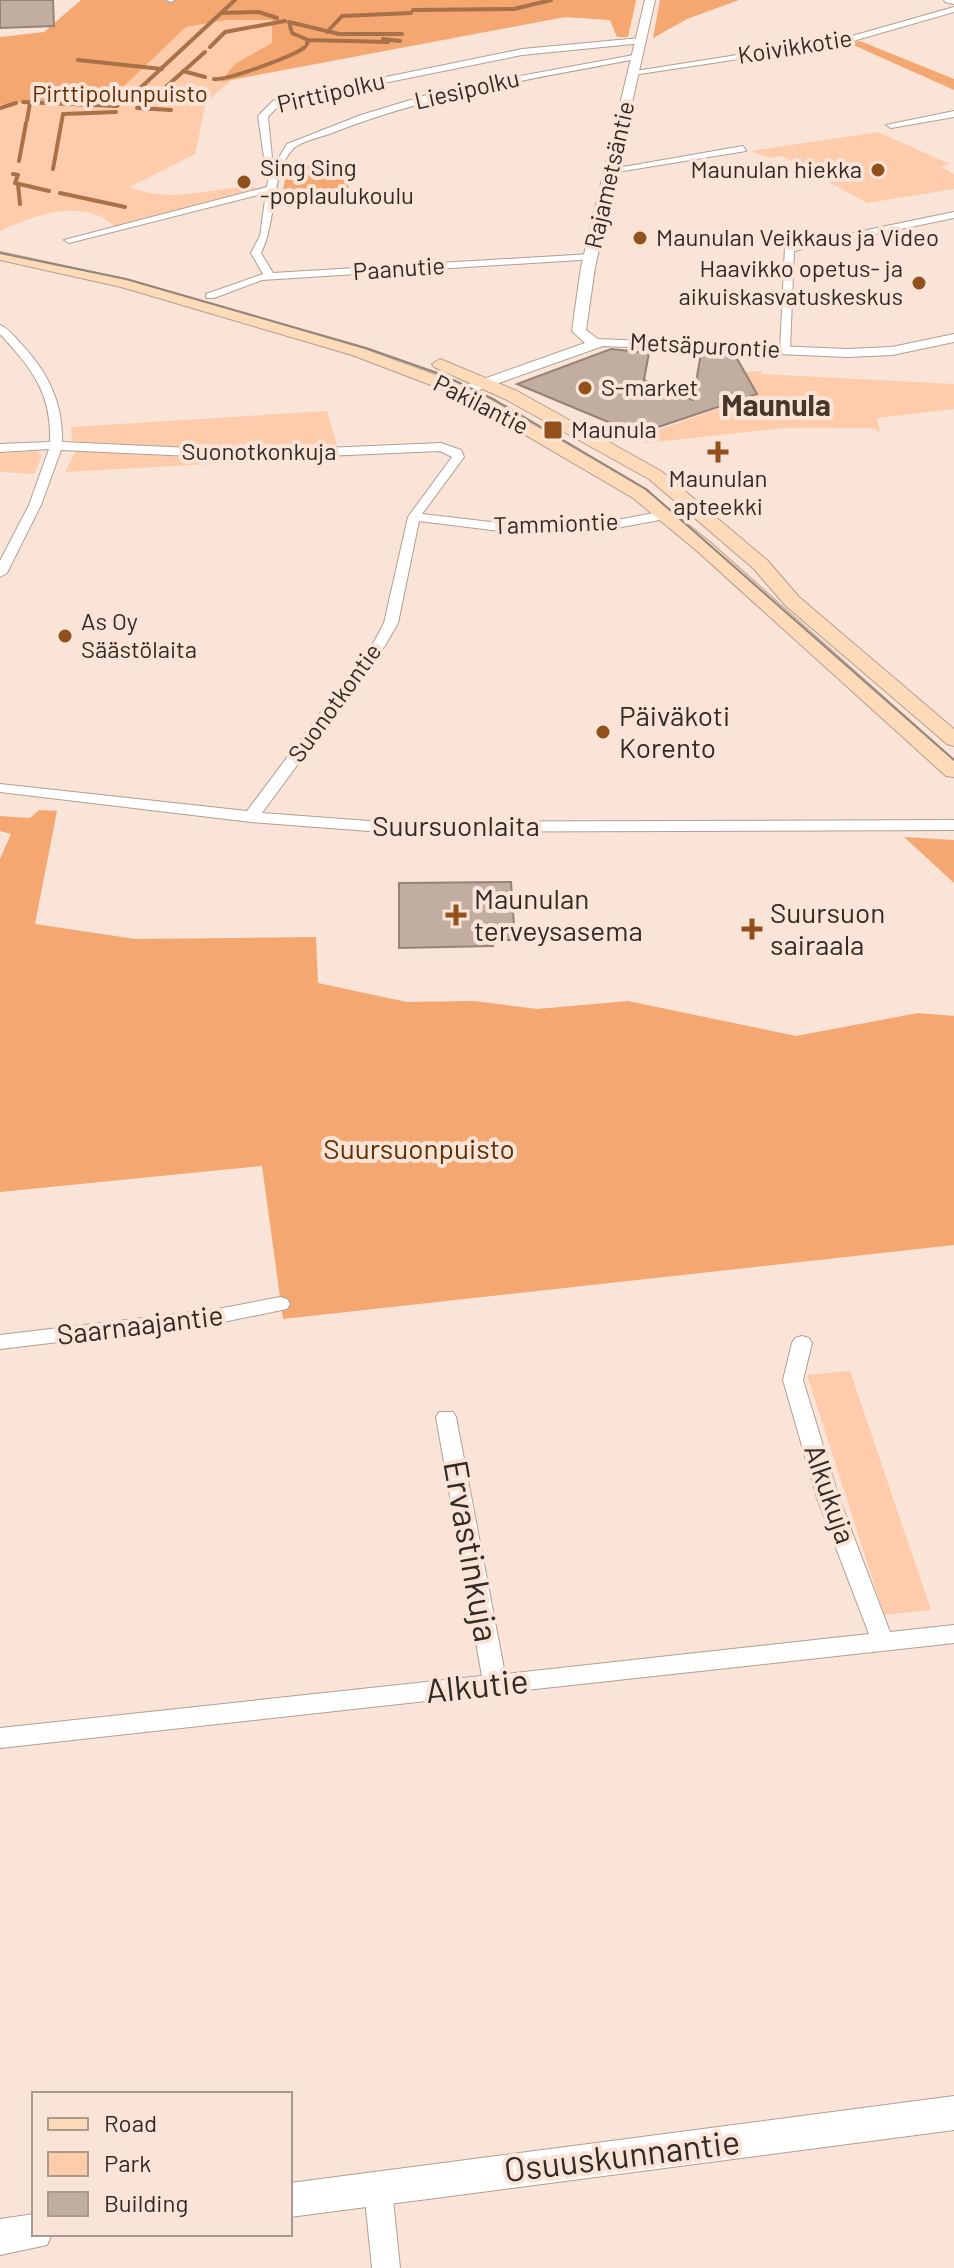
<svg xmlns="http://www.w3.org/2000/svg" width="954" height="2268" viewBox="0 0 954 2268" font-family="Barlow,sans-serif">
  <rect width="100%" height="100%" fill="#f9e4d7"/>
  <!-- green -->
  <path fill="#feccaa" d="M181,0H636L632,21L565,17L232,80L206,102L195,154L130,187C173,205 211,186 255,187L254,190L115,227C85,197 34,215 0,231V39L58,36L159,1Z
    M878,132L950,164L940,166L954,174V189L867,203L782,156L769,158L751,151Z
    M761,371L762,374L954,384V409L877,418L880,432L870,428H786L646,443L636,438L757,395L744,372Z
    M327,411L337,446L193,448L72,441L71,427Z
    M38,451L42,456L34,474L0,472V453Z
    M79,451L222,459L357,456L65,472L74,454Z
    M850,1371L931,1610L884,1615L807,1375Z"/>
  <!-- forest -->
  <path fill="#f4a771" d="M81,0H636L628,37H617L610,20L565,17L220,82L235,64L272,43V20H226L186,27L105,104L33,100L0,105V37L44,32Z
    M660,0H739L687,19L653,38Z
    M860,41L954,79V90L849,43Z
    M288,162L346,172L350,194L302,195V192L283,191Z
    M39,810L57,811L35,924L135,939L316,937L318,983L407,1002L474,1001L537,1009L628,1001L796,1036L918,1013L954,1016V1245L283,1319L262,1166L0,1192V859L11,834L0,831V816L30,818Z
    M904,837L954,840V883Z"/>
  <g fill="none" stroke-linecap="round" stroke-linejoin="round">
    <!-- stream -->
    <path stroke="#a8714a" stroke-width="4" d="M413,10L514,9L551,0
      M221,13L259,12L277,18
      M327,32L342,16L411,13
      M383,39L400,41
      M308,40L388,42
      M307,44L308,40L292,33L289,22L339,34H402
      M210,47L225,32L285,21
      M78,60L162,69
      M183,71L205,77
      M214,79C226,81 294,56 305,47
      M136,92L235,0
      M158,94L205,52
      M23,102L117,106L133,94
      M0,108L16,103
      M137,108L171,110
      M138,108L154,97
      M63,114L116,112
      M27,120L30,103
      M19,161L26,123
      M53,169L63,114
      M13,174L18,175L15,183L49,191
      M18,184L20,204
      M60,193L125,207"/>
  </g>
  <!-- building -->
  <path fill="#c2aea1" stroke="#968376" stroke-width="2" d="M0,0H53L54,26L0,28Z
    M611,349L649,353L644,380L693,400L701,353L735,355L757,394L634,435L621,424L618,426L517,384Z
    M511,882L515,940H492L493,946L399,948V883Z"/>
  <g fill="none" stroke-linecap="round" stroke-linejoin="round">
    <!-- minor casing -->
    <g stroke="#b29f92" stroke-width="2">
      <path id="minor" d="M166,0H175L171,2Z
        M954,7V12L846,43L633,75L629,72L845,38Z
        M640,38L643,43L522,55L280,104L268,117L273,168L287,144L361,115L440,91L639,54L636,59C533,79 430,94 332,133C322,137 301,141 293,149C270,173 277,222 261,253L273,273L591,254L596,257L595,259L262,280L214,298H206V294L263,274L251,253L260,236L266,193L69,243L64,240L267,187L269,175L262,167L264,157L258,116L274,100L522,49Z
        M954,111V117L891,128L886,125Z
        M743,146L746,151L611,173L606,170Z
        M954,212V218L794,251L790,349L780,351L785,247Z
        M0,325C9,329 16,338 23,346C49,374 63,404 62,442L255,451L441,443L461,450L464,457L422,514L525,526L606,522L697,505L703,509L697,513L606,530L525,534L419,521L398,623L386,644L262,813L382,822L954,820V830L382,832L251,822L0,792V784L247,811L375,640L384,623L408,517L452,457L440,451L255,459L61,450L41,505L7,573L0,577V561L29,505L49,449L0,452V444L50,442C52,393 32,369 0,334Z
        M280,1297L287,1299L290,1304L287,1309L218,1323L0,1349V1335L218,1309Z
        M802,1336L809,1338L812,1343L803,1380L839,1498L890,1632L954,1625V1643L0,1748V1728L482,1676L436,1417L439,1412H453L456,1417L505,1674L869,1634L817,1498L783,1380L792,1343L795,1338Z
        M378,2176L388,2180L392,2189L400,2268H372L364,2189L368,2180Z"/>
    </g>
    <!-- tertiary casing -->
    <g stroke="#b29f92" stroke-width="2">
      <path id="tertiary" d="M645,0H655L595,267L586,330L598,339L847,349L892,347L954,334V342L892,355L847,357L603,346L468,394H458V388L585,343L572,331L581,267Z
        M944,0H954V4L945,2Z
        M954,2096V2130L290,2217V2183Z
        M34,2214V2234H52L47,2245L0,2255V2219Z"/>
    </g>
    <!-- secondary casing -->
    <g stroke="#b29f92" stroke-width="2">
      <path id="secondary" d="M0,252L129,280L364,349L469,387L645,490L711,543L954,760V777L946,776L697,551L633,498L457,395L352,355L121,287L0,260Z
        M440,359L517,391L661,471L767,560L799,597L954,729V746L947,744L785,605L753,568L649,479L505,399L434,367L432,364Z"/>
    </g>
    <!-- minor -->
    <use href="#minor" fill="#fff" fill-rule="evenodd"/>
    <!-- tertiary -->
    <use href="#tertiary" fill="#fff" fill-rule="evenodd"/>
    <!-- secondary -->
    <use href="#secondary" fill="#fddab8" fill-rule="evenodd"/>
    <!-- tram -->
    <path stroke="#93857c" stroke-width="2" d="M0,253L126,279L366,348L443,375L495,400L646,489L954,760"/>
  </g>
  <!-- markers -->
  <g fill="#92511c" stroke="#f9e4d7" stroke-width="3">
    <circle cx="878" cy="170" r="8"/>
    <circle cx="244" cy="182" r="8"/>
    <circle cx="640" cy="238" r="8"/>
    <circle cx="919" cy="283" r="8"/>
    <circle cx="585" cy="388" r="8"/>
    <rect x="543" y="420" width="20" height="20" rx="4"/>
    <path d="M714 440h8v8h8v8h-8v8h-8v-8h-8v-8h8z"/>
    <circle cx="65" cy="636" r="8"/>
    <circle cx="603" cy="732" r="8"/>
    <path d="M452 903h8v8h8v8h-8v8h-8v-8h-8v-8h8z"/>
    <path d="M748 917h8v8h8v8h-8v8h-8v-8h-8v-8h8z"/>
  </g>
  <g text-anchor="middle" stroke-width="8" stroke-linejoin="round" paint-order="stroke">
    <!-- far-street labels -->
    <g font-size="24" fill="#322a25" stroke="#f9e4d7">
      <text transform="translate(795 47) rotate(-9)" y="8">Koivikkotie</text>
      <text transform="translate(467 90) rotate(-13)" y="8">Liesipolku</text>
      <text transform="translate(331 93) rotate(-13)" y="8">Pirttipolku</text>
      <text transform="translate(610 175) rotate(-77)" y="8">Rajametsäntie</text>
      <text transform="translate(399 269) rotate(-4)" y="8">Paanutie</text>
      <text transform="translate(705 346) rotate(3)" y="8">Metsäpurontie</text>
      <text transform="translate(481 405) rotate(27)" y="8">Pakilantie</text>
      <text x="259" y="460">Suonotkonkuja</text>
      <text transform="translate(556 524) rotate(-2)" y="8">Tammiontie</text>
      <text transform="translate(335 703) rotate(-54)" y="8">Suonotkontie</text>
    </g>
    <!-- far-park labels -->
    <g font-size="24" fill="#603004" stroke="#f9e4d7">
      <text x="120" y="102">Pirttipolunpuisto</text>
    </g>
    <!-- far-poi labels -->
    <g font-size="24" fill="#322a25" stroke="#f9e4d7" text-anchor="start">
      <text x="260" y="176">Sing Sing<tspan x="260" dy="28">-poplaulukoulu</tspan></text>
      <text x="862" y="178" text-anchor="end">Maunulan hiekka</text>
      <text x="656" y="246">Maunulan Veikkaus ja Video</text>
      <text x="903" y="277" text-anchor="end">Haavikko opetus- ja<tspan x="903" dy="28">aikuiskasvatuskeskus</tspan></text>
      <text x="601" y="396">S-market</text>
      <text x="571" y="438">Maunula</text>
      <text x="718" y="487" text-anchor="middle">Maunulan<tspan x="718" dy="28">apteekki</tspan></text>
      <text x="81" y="630">As Oy<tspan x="81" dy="28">Säästölaita</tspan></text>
    </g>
    <!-- poi labels -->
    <g font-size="28" fill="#322a25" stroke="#f9e4d7" text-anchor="start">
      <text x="619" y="726">Päiväkoti<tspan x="619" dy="32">Korento</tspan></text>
      <text x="474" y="909">Maunulan<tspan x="474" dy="32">terveysasema</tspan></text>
      <text x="770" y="923">Suursuon<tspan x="770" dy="32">sairaala</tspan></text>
    </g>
    <!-- street labels -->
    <g font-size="28" fill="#322a25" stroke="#f9e4d7">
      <text x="456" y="836">Suursuonlaita</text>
      <text transform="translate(140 1325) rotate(-7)" y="10">Saarnaajantie</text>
      <text transform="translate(830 1494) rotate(71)" y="10">Alkukuja</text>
    </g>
    <!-- park labels -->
    <g font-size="28" fill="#603004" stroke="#f9e4d7">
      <text x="419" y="1159">Suursuonpuisto</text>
    </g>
    <!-- far-district labels -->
    <g font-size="30" font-weight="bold" fill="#46362b" stroke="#f9e4d7">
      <text x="776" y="416">Maunula</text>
    </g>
    <!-- near-street labels -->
    <g font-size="34" fill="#322a25" stroke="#f9e4d7">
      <text transform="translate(471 1551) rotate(80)" y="12">Ervastinkuja</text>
      <text transform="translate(477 1686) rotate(-6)" y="12">Alkutie</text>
      <text transform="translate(622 2156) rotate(-7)" y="12">Osuuskunnantie</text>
    </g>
  </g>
  <!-- legend -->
  <rect x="32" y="2092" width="260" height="144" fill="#f9e4d7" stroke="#a99a90" stroke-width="2"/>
  <rect x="48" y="2118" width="40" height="12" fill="#fddab8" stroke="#a99a90" stroke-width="2"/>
  <text x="104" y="2132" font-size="24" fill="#322a25">Road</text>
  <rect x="48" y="2152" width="40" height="24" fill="#feccaa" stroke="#a99a90" stroke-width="2"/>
  <text x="104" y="2172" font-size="24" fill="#322a25">Park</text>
  <rect x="48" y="2192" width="40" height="24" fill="#c2aea1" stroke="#a99a90" stroke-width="2"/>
  <text x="104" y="2212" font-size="24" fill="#322a25">Building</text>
</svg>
